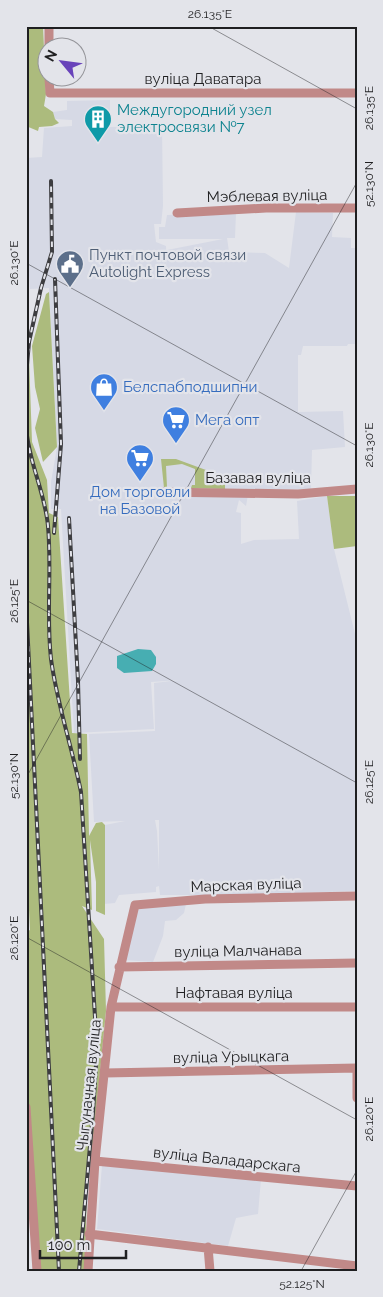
<svg xmlns="http://www.w3.org/2000/svg" width="383" height="1297" viewBox="0 0 383 1297" font-family="Raleway,sans-serif">
  <rect width="100%" height="100%" fill="#e3e4ea"/>
  <!-- built -->
  <path fill="#d6d9e5" fill-rule="evenodd" d="M110,100V127L162,126L163,206L161,224H154L156,242L166,246L167,267V250L223,239H159V227H165L167,215L236,213L235,238H227L229,252L265,253L289,268L296,212L333,213L332,237L351,238V248H357V344H348L347,346H303L301,355H298V412L343,411L345,447L312,450L311,489L251,491L249,489L246,506L239,500L236,512L241,513V544L254,540L299,539L297,501L327,496L334,549L357,642V891L239,895H160L159,886L156,887V892L119,895L115,903L104,904L105,825L125,821L94,822L89,734L155,731L154,683L180,680L151,682L154,729L74,733L61,509H51V482L57,447L49,288L30,289L26,232V158L42,157L44,128L72,126V120L55,119L53,112L67,110V101ZM155,820H159V870L157,831Z
    M186,904L184,913L176,920L165,921L163,936L153,962L124,960L136,907Z
    M102,1165L261,1179L258,1214L236,1218L228,1246L97,1229Z"/>
  <!-- green -->
  <path fill="#acbb7d" d="M26,26H43L46,94L44,106L53,112L55,119L59,123L52,126L39,127L38,131L26,126Z
    M26,272L32,442L47,480L49,513L58,517L72,733L87,734L89,836L96,823L102,822L105,825V915L96,911V882L90,840L92,910L82,906L104,939L106,1011L94,1134L87,1186L85,1271H40L26,1058V932L30,930L26,851Z
    M49,292L57,447L43,462L35,428L40,409L35,387L32,346L46,294Z
    M161,459H176L225,477V489L191,488L192,485H195V469L182,464L166,466L167,487L164,488Z
    M327,496H357V546L334,549Z"/>
  <!-- water -->
  <path fill="#47aeb2" d="M138,649L151,650L156,657V664L152,671L124,673L117,668V656Z"/>
  <g fill="none" stroke-linecap="round" stroke-linejoin="round">
    <!-- minor -->
    <path stroke="#c18988" stroke-width="9" d="M49,26V48
      M49,78L50,93H357
      M177,213L266,208H357
      M159,492L298,494L357,489
      M119,967L357,963
      M111,1007H357
      M357,1068V1098
      M105,1073L357,1068
      M26,1107L37,1271
      M95,1161L357,1186
      M89,1234L357,1266
      M208,1247L210,1271
      M88,1271L95,1161L111,1007L135,905L205,899L357,896"/>
    <!-- rail casing -->
    <g stroke="#3d3d40" stroke-width="4">
      <path id="rail" d="M26,376L29,342L41,288L52,252L51,181
        M26,426C28,461 45,492 48,526C52,571 46,615 51,659C57,704 72,747 81,792L97,1049L93,1112L79,1271
        M69,518L78,681L80,759
        M54,533L61,444L55,279
        M26,602L59,1271"/>
    </g>
    <!-- rail -->
    <use href="#rail" stroke="#e3e4ea" stroke-width="2" stroke-dasharray="5.5" stroke-linecap="butt"/>
  </g>
  <!-- ticks -->
  <path fill="none" stroke="#1f1f21" stroke-width="1" stroke-opacity="0.45" d="M208,26L357,109M26,263L357,446M26,600L357,783M26,778L357,182M26,937L357,1120M301,1271L357,1170"/>
  <!-- icons -->
  <defs>
    <g id="building-pin" transform="scale(1.4375)"><path d="M0 17L-7.5 6A9.5 9.5 0 1 1 7.5 6Z" fill="#0f9aa8" stroke="#e3e4ea"/><path d="M-4-6H4V6H1V3H-1V6H-4ZM-2.5-4.3h1.7v1.8h-1.7ZM.8-4.3h1.7v1.8H.8ZM-2.5-1h1.7V.8h-1.7ZM.8-1h1.7V.8H.8Z" fill="#fff"/></g>
    <g id="civic-pin" transform="scale(1.4375)"><path d="M0 17L-7.5 6A9.5 9.5 0 1 1 7.5 6Z" fill="#5c6f8a" stroke="#e3e4ea"/><path d="M-.6-6.5H3V-4.5H.6V-3L4-1V1h2V6H-6V1h2V-1L-.6-3ZM-1.2 2.5V6h2.4V2.5Z" fill="#fff"/></g>
    <g id="shop-pin" transform="scale(1.4375)"><path d="M0 17L-7.5 6A9.5 9.5 0 1 1 7.5 6Z" fill="#3f7fe0" stroke="#e3e4ea"/><path d="M-5-2.5h2.3a2.7 3.5 0 0 1 5.4 0H5L5.5 6h-11ZM-1.5-2.5h3a1.5 2.3 0 0 0-3 0Z" fill="#fff"/></g>
    <g id="supermarket-pin" transform="scale(1.4375)"><path d="M0 17L-7.5 6A9.5 9.5 0 1 1 7.5 6Z" fill="#3f7fe0" stroke="#e3e4ea"/><path d="M-6-5.5h2.5l.6 2H6L4.5 2H-2.5L-4.4-4H-6ZM-1.5 3.2a1.3 1.3 0 1 0 .1 0ZM3 3.2a1.3 1.3 0 1 0 .1 0Z" fill="#fff"/></g>
  </defs>
  <g fill-rule="evenodd">
    <use href="#building-pin" x="98" y="119"/>
    <use href="#civic-pin" x="70" y="264"/>
    <use href="#shop-pin" x="104" y="387"/>
    <use href="#supermarket-pin" x="176" y="420"/>
    <use href="#supermarket-pin" x="140" y="458"/>
  </g>
  <g text-anchor="middle" stroke-width="4.5" stroke-linejoin="round" paint-order="stroke">
    <!-- street labels -->
    <g font-size="15" fill="#1f1f21" stroke="#e3e4ea">
      <text x="203" y="84">вуліца Даватара</text>
      <text transform="translate(267 196) rotate(-1)" y="5">Мэблевая вуліца</text>
      <text x="258" y="483">Базавая вуліца</text>
      <text transform="translate(246 885) rotate(-2)" y="5">Марская вуліца</text>
      <text transform="translate(238 951) rotate(-1)" y="5">вуліца Малчанава</text>
      <text x="234" y="998">Нафтавая вуліца</text>
      <text transform="translate(231 1057) rotate(-1)" y="5">вуліца Урыцкага</text>
      <text transform="translate(89 1085) rotate(-84)" y="5">Чыгуначная вуліца</text>
      <text transform="translate(227 1160) rotate(6)" y="5">вуліца Валадарскага</text>
    </g>
    <!-- culture labels -->
    <g font-size="15" fill="#0d838f" stroke="#e3e4ea" text-anchor="start">
      <text x="117" y="115">Междугородний узел<tspan x="117" dy="17">электросвязи №7</tspan></text>
    </g>
    <!-- service labels -->
    <g font-size="15" fill="#4e5e75" stroke="#e3e4ea" text-anchor="start">
      <text x="89" y="260">Пункт почтовой связи<tspan x="89" dy="17">Autolight Express</tspan></text>
    </g>
    <!-- shop labels -->
    <g font-size="15" fill="#366cbe" stroke="#e3e4ea" text-anchor="start">
      <text x="123" y="392">Белспабподшипни</text>
      <text x="195" y="425">Мега опт</text>
      <text x="140" y="497" text-anchor="middle">Дом торговли<tspan x="140" dy="17">на Базовой</tspan></text>
    </g>
  </g>
  <!-- border -->
  <rect width="383" height="1297" fill="none" stroke="#e3e4ea" stroke-width="55"/>
  <!-- north arrow -->
  <g transform="translate(62 62) rotate(299)"><circle r="24" fill="#e3e4ea" stroke="#95959a"/>
  <path d="M0-4L9 19L0 12L-9 19Z" fill="#6842ba"/>
  <text y="-8" font-size="14" font-weight="bold" text-anchor="middle" fill="#1f1f21">N</text>
  </g>
  <!-- scale -->
  <path d="M40 1250v8h86v-8" fill="none" stroke="#1f1f21" stroke-width="2.5"/>
  <text x="48" y="1250" font-size="15" fill="#1f1f21" stroke="#e3e4ea" stroke-width="4" paint-order="stroke">100 m</text>
  <rect x="28" y="28" width="328" height="1242" fill="none" stroke="#1f1f21" stroke-width="2"/>
  <g font-size="12" text-anchor="middle" fill="#1f1f21">
    <text x="210" y="18">26.135°E</text>
    <text transform="translate(369 108) rotate(-90)" y="4">26.135°E</text>
    <text transform="translate(369 184) rotate(-90)" y="4">52.130°N</text>
    <text transform="translate(14 263) rotate(-90)" y="4">26.130°E</text>
    <text transform="translate(369 445) rotate(-90)" y="4">26.130°E</text>
    <text transform="translate(14 601) rotate(-90)" y="4">26.125°E</text>
    <text transform="translate(14 776) rotate(-90)" y="4">52.130°N</text>
    <text transform="translate(369 782) rotate(-90)" y="4">26.125°E</text>
    <text transform="translate(14 938) rotate(-90)" y="4">26.120°E</text>
    <text transform="translate(369 1119) rotate(-90)" y="4">26.120°E</text>
    <text x="302" y="1288">52.125°N</text>
  </g>
</svg>
